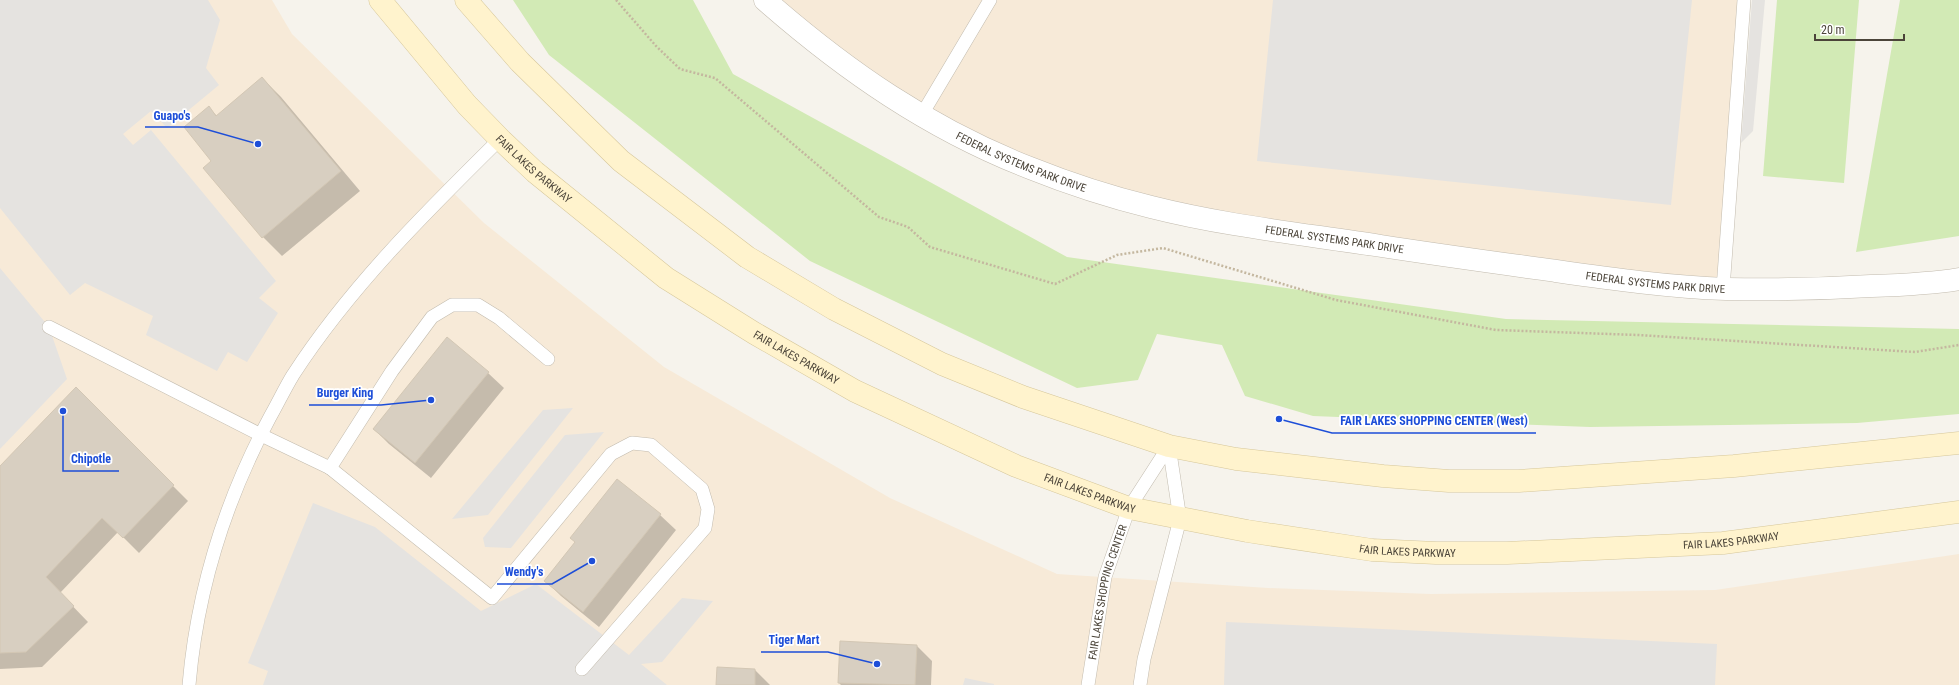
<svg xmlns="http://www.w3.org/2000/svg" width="1959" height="685" viewBox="0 0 1959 685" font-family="'Roboto Condensed',sans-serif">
  <rect width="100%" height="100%" fill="#f6f3ec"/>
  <!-- commercial -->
  <path fill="#f7ead8" d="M0,0H272L292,34L484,223L664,367L890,498L1057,574L1268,588L1431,594L1715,590L1959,554V685H0Z
    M768,0H1744L1723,289L1158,209L921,116Z"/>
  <!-- green -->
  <path fill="#d2eab5" d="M513,0H693L733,74L1067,257L1506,319L1959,329V414L1857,423L1590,427L1313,416L1245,396L1222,345L1157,334L1138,380L1077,388L810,261L549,55Z
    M1777,0H1859L1844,183L1763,176Z
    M1900,0H1959V236L1856,252Z"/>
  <!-- parking -->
  <path fill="#e5e3e0" d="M0,0H208L220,20L206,68L219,85L167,128L151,111L123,134L133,145L151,130L276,281L259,298L278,313L247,362L228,352L217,371L146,335L153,316L85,283L70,295L0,208Z
    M1273,0H1692L1671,205L1257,161Z
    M1752,0H1765L1753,131L1741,143Z
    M0,268L49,327L67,379L0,449Z
    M573,408L488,515L452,519L543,410Z
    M604,432L511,548L485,547L483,538L565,435Z
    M313,503L375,527L481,611L536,584L629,655L682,598L713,601L662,662L641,664L667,685H263L268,671L248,663Z
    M1226,622L1717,644L1715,685H1224Z
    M965,678L994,684V685H963Z"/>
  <!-- shadow -->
  <path fill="#0003" d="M262,78L281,97L360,191L282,256L263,237L213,161L208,107L217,116Z
    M447,339L488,373L504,388L431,478L389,444L374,429Z
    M76,389L188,501L139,553L118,532L60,593L88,622L42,667L0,669V468Z
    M617,480L660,515L676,530L599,627L561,596L546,581L576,542Z
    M917,646L932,661L931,685H841L839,683Z
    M755,670L770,685H717Z"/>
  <!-- building -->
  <path fill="#d8cfc1" stroke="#d3c7b4" d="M262,77L341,171L262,238L203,168L211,161L184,127L209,106L216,116Z
    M447,337L489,372L415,463L373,429Z
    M76,387L174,485L123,538L102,518L46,577L74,606L26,652L0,653V466Z
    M617,479L661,514L583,612L544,581L575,542L570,538Z
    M840,641L917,645L915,685L838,683Z
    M717,667L755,669V685H716Z"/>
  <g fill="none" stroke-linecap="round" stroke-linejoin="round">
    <!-- lane casing -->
    <g stroke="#c2bbae" stroke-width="14">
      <g id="lane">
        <path d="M921,116L990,0"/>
        <path d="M1723,289L1744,0"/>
        <path d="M49,327L261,435L330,468L492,598L611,454L632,443L651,445L702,489L708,509L705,528L582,669"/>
        <path d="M330,468L392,371L432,317L452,305H478L499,318L548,359"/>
        <path d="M189,685C197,591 225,501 270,417C278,403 285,388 293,375C350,287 426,212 500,139"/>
        <path id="s1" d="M1088,685L1105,577L1129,508L1169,446"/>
        <path d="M1140,685L1144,659L1180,519L1169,446"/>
      </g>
    </g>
    <!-- street casing -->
    <g stroke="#c2bbae" stroke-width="23">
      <g id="street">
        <path id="s2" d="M765,0C846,71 930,129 1030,168C1070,184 1110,197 1151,207C1226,226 1304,234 1381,246C1439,255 1498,263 1556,271C1612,279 1669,287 1726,289C1774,290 1822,289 1871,286C1900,285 1930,284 1959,279"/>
      </g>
    </g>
    <!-- secondary casing -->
    <g stroke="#d6c79b" stroke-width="23">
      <g id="secondary">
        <path id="s3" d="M380,0L467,105L500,139L535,172L666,278L754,333L855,391L1016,466L1129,508L1247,531L1372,550L1436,553H1507L1723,543L1959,512"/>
        <path d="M466,0L520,62L621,161L747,257L834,309L942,364L1023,397L1169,446L1236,459L1383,476L1449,481H1519L1734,466L1959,443"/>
      </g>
    </g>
    <!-- path -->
    <path stroke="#c4b79f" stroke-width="2.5" stroke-dasharray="2 2" stroke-linecap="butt" d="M616,0L656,46L680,69L715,78L879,217L908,227L930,247L1055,284L1117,255L1163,248L1336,300L1496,330L1638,335L1915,352L1959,345"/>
    <!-- lane -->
    <use href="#lane" stroke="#fff" stroke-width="13"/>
    <!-- street -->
    <use href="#street" stroke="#fff" stroke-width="22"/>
    <!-- secondary -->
    <use href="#secondary" stroke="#fff3cd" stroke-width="22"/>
  </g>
  <g text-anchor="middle" stroke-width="3.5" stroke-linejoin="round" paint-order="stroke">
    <!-- street labels -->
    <g font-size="11" fill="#4b4439" stroke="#fff">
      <text dy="4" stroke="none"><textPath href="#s2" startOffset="305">FEDERAL SYSTEMS PARK DRIVE</textPath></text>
      <text dy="4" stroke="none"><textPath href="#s3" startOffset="229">FAIR LAKES PARKWAY</textPath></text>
      <text dy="4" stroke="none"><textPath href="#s2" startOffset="629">FEDERAL SYSTEMS PARK DRIVE</textPath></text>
      <text dy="4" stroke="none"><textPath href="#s2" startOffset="953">FEDERAL SYSTEMS PARK DRIVE</textPath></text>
      <text dy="4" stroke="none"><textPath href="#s3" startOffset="553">FAIR LAKES PARKWAY</textPath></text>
      <text dy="4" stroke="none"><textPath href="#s3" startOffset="877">FAIR LAKES PARKWAY</textPath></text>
      <text dy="4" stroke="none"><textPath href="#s3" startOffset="1525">FAIR LAKES PARKWAY</textPath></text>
      <text dy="4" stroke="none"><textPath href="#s3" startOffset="1201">FAIR LAKES PARKWAY</textPath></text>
      <text dy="4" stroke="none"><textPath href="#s1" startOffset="95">FAIR LAKES SHOPPING CENTER</textPath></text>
    </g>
  </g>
  <!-- callouts -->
  <path fill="none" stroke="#1d4ed8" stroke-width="1.5" d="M258 144L198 127H145M431 400L381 405H309M1279 419L1332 433H1536M63 411L63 471H119M592 561L552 584H497M877 664L828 652H761"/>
  <g fill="#1d4ed8" stroke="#fff" stroke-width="1.5">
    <circle cx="258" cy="144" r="4"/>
    <circle cx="431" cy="400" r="4"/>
    <circle cx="1279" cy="419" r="4"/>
    <circle cx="63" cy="411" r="4"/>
    <circle cx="592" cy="561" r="4"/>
    <circle cx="877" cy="664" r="4"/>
  </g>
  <g font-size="12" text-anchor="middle" font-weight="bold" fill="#1d4ed8" stroke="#fff" stroke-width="3.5" stroke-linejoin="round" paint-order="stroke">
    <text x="172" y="120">Guapo's</text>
    <text x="345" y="397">Burger King</text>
    <text x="1434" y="425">FAIR LAKES SHOPPING CENTER (West)</text>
    <text x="91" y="463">Chipotle</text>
    <text x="524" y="576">Wendy's</text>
    <text x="794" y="644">Tiger Mart</text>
  </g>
  <!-- scale -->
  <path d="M1815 34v6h89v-6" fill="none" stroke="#4b4439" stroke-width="2"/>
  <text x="1821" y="34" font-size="12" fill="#4b4439" stroke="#ffffff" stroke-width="3" paint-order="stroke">20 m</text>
</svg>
